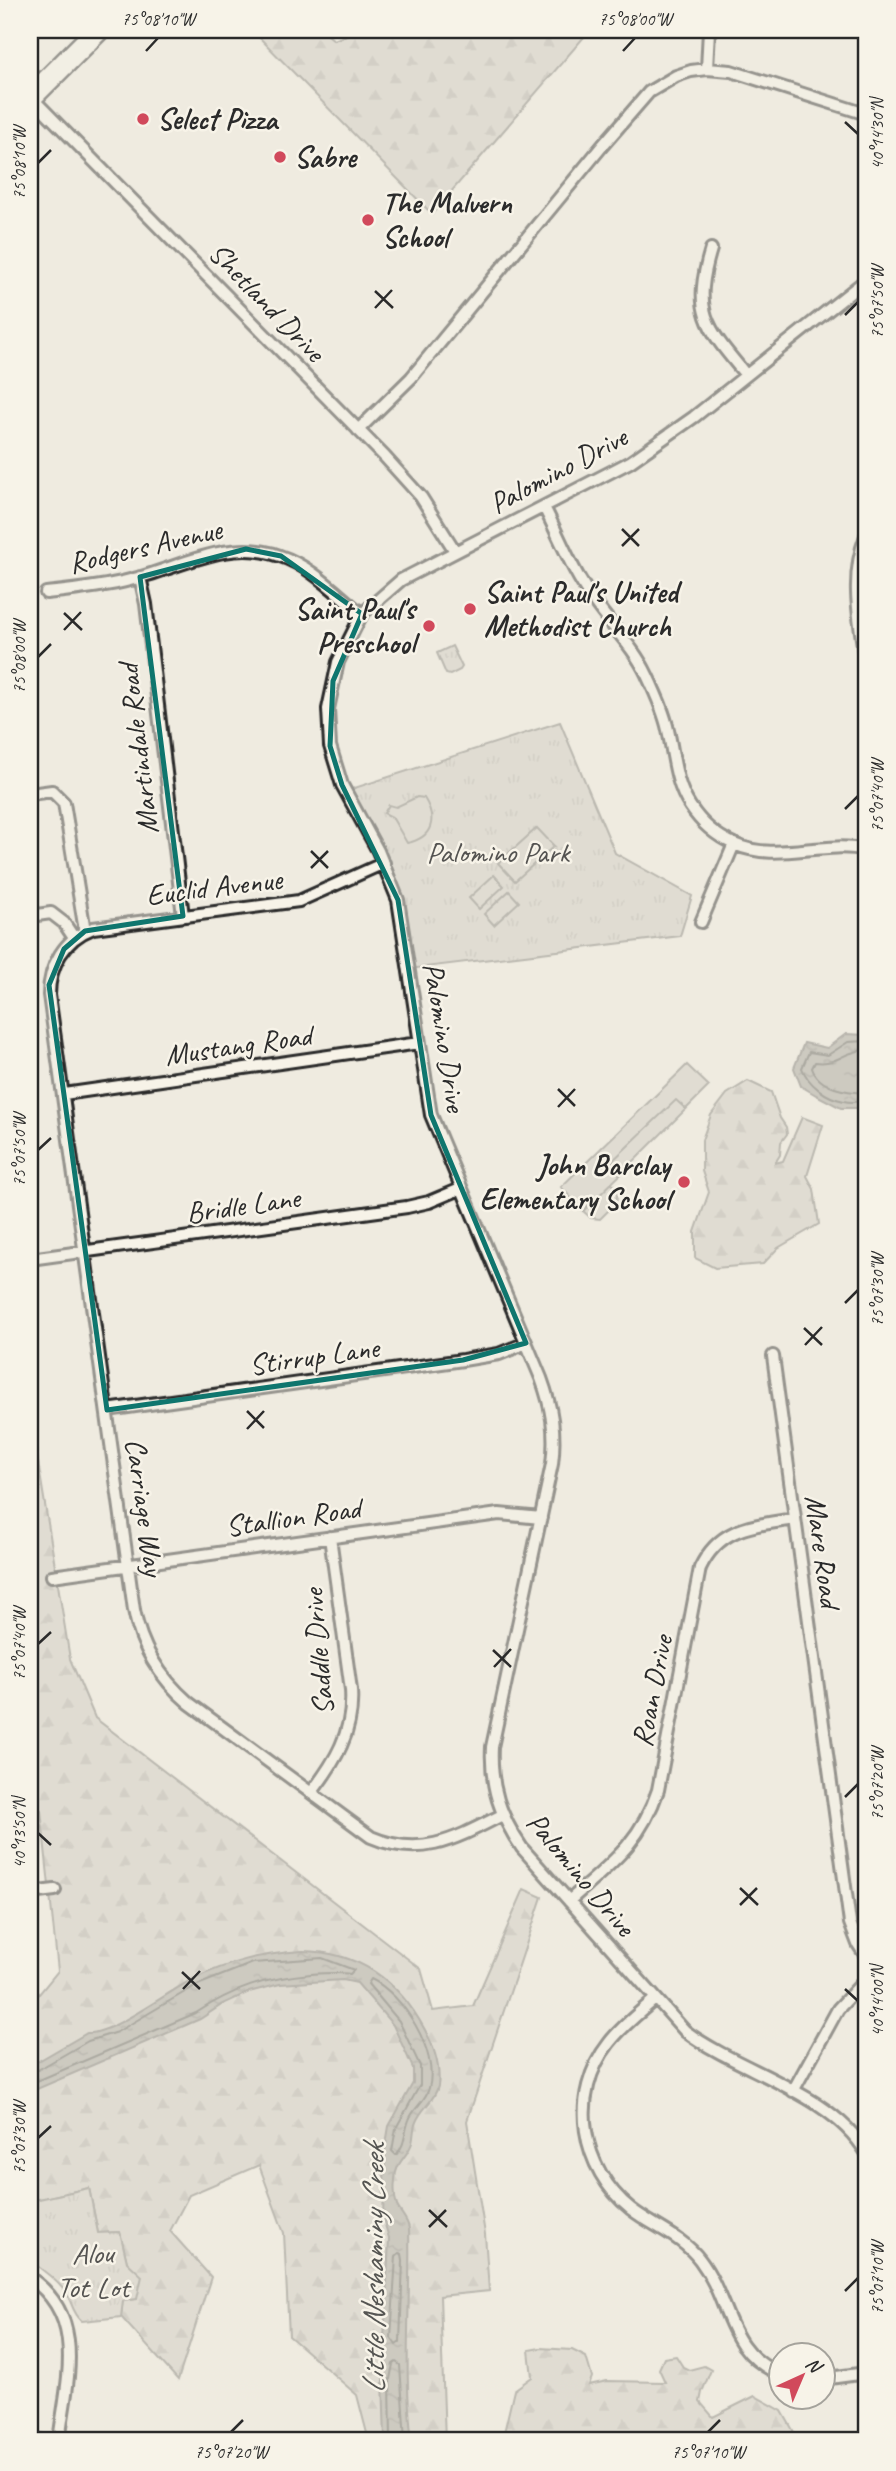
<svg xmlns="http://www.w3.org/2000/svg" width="896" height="2471" viewBox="0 0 896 2471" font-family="Caveat,sans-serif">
  <defs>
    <pattern id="forest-firs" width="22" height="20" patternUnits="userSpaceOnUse" patternTransform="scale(1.75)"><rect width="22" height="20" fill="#cfcbc2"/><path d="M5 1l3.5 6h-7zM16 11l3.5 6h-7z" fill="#b2aea7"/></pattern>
    <pattern id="park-tufts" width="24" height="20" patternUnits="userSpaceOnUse" patternTransform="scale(1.75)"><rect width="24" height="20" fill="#cfcbc2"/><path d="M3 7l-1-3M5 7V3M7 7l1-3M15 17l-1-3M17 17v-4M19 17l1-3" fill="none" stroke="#b2aea7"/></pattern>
    <pattern id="water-ripples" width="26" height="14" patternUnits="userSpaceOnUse" patternTransform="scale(1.75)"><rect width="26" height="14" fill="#a4a29a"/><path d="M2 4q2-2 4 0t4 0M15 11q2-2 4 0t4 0" fill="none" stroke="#86847e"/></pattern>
  </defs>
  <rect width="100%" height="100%" fill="#efebe0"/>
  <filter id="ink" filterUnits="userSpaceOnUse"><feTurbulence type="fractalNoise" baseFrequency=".0143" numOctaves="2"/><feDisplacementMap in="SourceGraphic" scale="14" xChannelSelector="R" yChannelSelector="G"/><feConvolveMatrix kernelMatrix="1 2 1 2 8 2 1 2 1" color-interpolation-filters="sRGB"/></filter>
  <g filter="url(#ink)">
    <!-- forest -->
    <path fill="url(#forest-firs)" stroke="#7d7b76" stroke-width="2" d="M252,30H322L334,40L347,35L349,30H590L432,214Z
      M748,1081L771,1092L780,1118L786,1127L787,1134L781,1142L780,1155L775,1163L783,1161L802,1117L823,1125L807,1176L814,1189L819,1224L778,1248L763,1264L715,1268L695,1258V1232L709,1192L702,1171V1140L711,1115L727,1094Z
      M30,1412L70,1659L95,1718L421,1969L433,2011L473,2006L524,1889L542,1897L467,2121L485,2234L489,2291L440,2296L445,2441H369L357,2395L289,2336L284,2233L259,2165L189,2195L170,2231L211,2277L178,2380L121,2317L127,2262L120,2232L98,2233L89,2188L30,2201V2005L58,1971L41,1810L30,1812V1585L32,1578L30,1560Z
      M540,2348L572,2350L586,2357L592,2377L589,2385L607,2381L665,2382L659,2369L664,2358L676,2356L683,2367L689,2370L704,2366L711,2370L702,2392L700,2402L713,2417L755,2396L782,2411L794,2432L776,2435L773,2441H502L514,2390L532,2377L529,2350Z"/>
    <!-- park -->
    <path fill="url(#park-tufts)" stroke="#7d7b76" stroke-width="2" d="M452,646L462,667L460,670L450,675L446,674L437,653Z
      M560,722L615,853L692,896L680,936L409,969L398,900L345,791Z
      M676,1099L686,1109L620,1175L609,1164Z
      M611,1183L618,1189L616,1203L600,1219L591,1218L583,1211Z
      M89,2188L98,2233L120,2232L127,2262L142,2276L137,2299L123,2301L121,2317L82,2321C72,2313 72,2301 65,2291C56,2280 42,2269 30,2261V2201Z"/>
    <!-- pitch -->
    <path fill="#cfcbc2" stroke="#7d7b76" stroke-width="2" d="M417,797L424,798C438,820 432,838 407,843L392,817L384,813L389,805L396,807Z
      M537,828L554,846L515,881L498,863Z
      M494,875L504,886L479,909L469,898Z
      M509,891L519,902L494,925L484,914Z
      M687,1065L709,1086L686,1109L676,1100L610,1163L620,1175L583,1211L561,1187Z"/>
    <!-- water -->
    <path fill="url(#water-ripples)" stroke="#74726e" stroke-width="2" d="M846,1034L866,1035V1108H841L816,1095L801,1086L794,1068L804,1043L827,1048Z
      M303,1951C360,1952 399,1981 425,2030C434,2047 441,2066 438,2086C435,2101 421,2108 416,2122C413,2128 414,2136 412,2143C407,2158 395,2162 395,2180C394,2189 394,2197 397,2206C401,2214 408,2220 409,2229C411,2300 403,2371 412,2441H385L383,2379L388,2350L384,2340L389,2238L383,2218L385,2150L389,2126L413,2083V2068L393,2025L357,1983L343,1980L280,1984L249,1992L223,2004L200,2019L30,2092V2066L87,2033C111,2035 169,1991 193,1979C232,1961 260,1954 303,1951Z"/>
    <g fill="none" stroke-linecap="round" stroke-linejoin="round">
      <!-- shore -->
      <path stroke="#5b5b57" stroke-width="2" d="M866,1041L848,1042L828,1055L809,1052L802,1068C808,1084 826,1098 844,1101C851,1103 859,1101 866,1102
        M866,1050C841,1051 841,1065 815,1062L812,1068C819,1089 848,1092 866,1093
        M371,1979C403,1994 439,2052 429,2088C426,2101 413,2108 409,2120C404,2133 406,2144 396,2155L392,2151L396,2128L420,2085V2066L399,2021L368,1984Z
        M30,2072L36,2071L88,2041L117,2032L195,1986L253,1963L322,1958L354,1970L350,1974C338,1972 324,1973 311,1974C266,1978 234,1988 196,2013L30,2084
        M399,2253L402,2254L403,2260L400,2342L396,2345L391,2338L396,2256Z
        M391,2441L390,2379L393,2364L396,2362L400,2365L405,2441"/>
      <!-- street casing -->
      <g stroke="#2b2b2b" stroke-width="16">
        <path id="street" d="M707,69L709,30
          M31,97L385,457L421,497L455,551
          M711,249C692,312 706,327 746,375
          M866,280L694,417L630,462L401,580L362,614L338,662L328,709L330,746L342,785L378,851L398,900L431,1115L541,1378C552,1408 556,1432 552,1464L492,1747C490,1786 500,1816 522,1848L685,2031C740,2072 830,2092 866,2152
          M358,430L411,378L603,145L649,92L676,76L691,71L707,69L731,71L866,114
          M544,507C560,538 573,573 594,601C611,626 634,647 647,675C655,692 664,711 668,730C674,756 675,783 690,806C701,823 716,836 734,844C777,863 822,840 866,850
          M866,536C849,579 860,622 866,666
          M140,577L146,604L183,916
          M46,593C74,590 103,587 130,580C180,568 228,537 280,556C311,566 337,594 362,614
          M30,794L52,791L64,803L85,931
          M384,863L299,901L93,928C64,939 49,966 49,995L134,1610C141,1648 160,1678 189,1703L371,1837C422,1859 457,1838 502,1815
          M30,916L51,913L64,923L74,938
          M701,922L734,844
          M64,1094L419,1043
          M30,1259L407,1207L429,1202L460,1189
          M773,1356L850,1923L858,1944L866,1956
          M107,1410L463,1360L499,1354L526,1343
          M52,1576L499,1514L541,1518
          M311,1793C335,1762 354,1732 351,1690L330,1537
          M30,1893L55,1890
          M569,1901C609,1865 640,1844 658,1790L700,1568C720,1526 753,1526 794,1519
          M655,1999C639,2013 622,2026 609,2043C568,2095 581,2169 631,2209C654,2227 682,2236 700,2260C731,2301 725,2351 780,2374
          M793,2091L838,2009L866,1979
          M30,2278C88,2317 66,2383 59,2441
          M822,2379L866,2373
          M30,2438L44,2441"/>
      </g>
      <!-- highway casing -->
      <g stroke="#2b2b2b" stroke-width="26">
        <path id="highway" d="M30,98L98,30"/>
      </g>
      <!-- street -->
      <use href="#street" stroke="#f7f3e8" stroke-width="10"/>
      <!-- highway -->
      <use href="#highway" stroke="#f7f3e8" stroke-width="21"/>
    </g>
  </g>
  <!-- marked area -->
  <path d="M0 0H896V2471H0ZM246,549L281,556L362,614L333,681L330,746L342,785L398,900L431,1115L526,1343L463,1360L107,1410L49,985L64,949L85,931L183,916L140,577Z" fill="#efebe0" fill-opacity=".55" fill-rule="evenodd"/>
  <path fill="none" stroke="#0f766e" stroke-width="5" stroke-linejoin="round" d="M246,549L281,556L362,614L333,681L330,746L342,785L398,900L431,1115L526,1343L463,1360L107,1410L49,985L64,949L85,931L183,916L140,577Z"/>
  <!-- ticks -->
  <path fill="none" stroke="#2b2b2b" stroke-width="2.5" d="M146,51L158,38M623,51L635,38M845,122L858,134M38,163L51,150M375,291L393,308M375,308L392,290M845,315L858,302M622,529L639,546M622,546L639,529M64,613L82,630M64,630L81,612M38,657L51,644M845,809L858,796M311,851L328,868M311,868L328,851M558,1089L575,1106M558,1107L575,1089M38,1150L51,1138M845,1303L858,1290M804,1328L822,1345M805,1345L822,1327M247,1411L264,1428M247,1429L264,1411M38,1644L51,1632M493,1650L511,1667M494,1667L511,1649M845,1797L858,1784M38,1833L51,1845M740,1888L758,1905M740,1905L757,1888M182,1972L200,1989M183,1989L200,1971M845,1989L858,2001M38,2138L51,2126M429,2210L447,2227M429,2227L446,2210M845,2291L858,2278M231,2432L243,2420M708,2432L720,2420"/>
  <!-- markers -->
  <g fill="#d1495b" stroke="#f7f3e8" stroke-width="2.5">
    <circle cx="143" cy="119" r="7"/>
    <circle cx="280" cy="157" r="7"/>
    <circle cx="368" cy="220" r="7"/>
    <circle cx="470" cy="609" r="7"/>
    <circle cx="429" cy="626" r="7"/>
    <circle cx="684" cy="1182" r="7"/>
  </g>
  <g text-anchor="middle" stroke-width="5" stroke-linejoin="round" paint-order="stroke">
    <!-- poi labels -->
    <g font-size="30" font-weight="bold" fill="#2b2b2b" stroke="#f7f3e8" text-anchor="start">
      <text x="157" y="129">Select Pizza</text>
      <text x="294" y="167">Sabre</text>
      <text x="382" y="213">The Malvern<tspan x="382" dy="34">School</tspan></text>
      <text x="484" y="602">Saint Paul's United<tspan x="484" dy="34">Methodist Church</tspan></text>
      <text x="415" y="619" text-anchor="end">Saint Paul's<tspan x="415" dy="34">Preschool</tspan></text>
      <text x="670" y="1175" text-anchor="end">John Barclay<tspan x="670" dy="34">Elementary School</tspan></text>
    </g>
    <!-- street labels -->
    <g font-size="30" fill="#2b2b2b" stroke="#f7f3e8">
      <text transform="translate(267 302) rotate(46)" y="10">Shetland Drive</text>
      <text transform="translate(558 470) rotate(-28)" y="10">Palomino Drive</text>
      <text transform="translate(145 546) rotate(-13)" y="10">Rodgers Avenue</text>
      <text transform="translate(138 749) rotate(-97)" y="10">Martindale Road</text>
      <text transform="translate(214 887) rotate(-7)" y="10">Euclid Avenue</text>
      <text transform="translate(445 1037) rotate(81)" y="10">Palomino Drive</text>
      <text transform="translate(238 1045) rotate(-8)" y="10">Mustang Road</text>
      <text transform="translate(243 1205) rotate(-8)" y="10">Bridle Lane</text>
      <text transform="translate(314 1356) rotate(-8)" y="10">Stirrup Lane</text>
      <text transform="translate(145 1507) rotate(82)" y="10">Carriage Way</text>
      <text transform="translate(293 1517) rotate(-8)" y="10">Stallion Road</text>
      <text transform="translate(823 1551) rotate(82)" y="10">Mare Road</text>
      <text transform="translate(318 1652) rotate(-95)" y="10">Saddle Drive</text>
      <text transform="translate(652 1691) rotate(-79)" y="10">Roan Drive</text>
      <text transform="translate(581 1874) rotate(50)" y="10">Palomino Drive</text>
    </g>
    <!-- park labels -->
    <g font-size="30" fill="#545351" stroke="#f7f3e8">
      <text x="498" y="862">Palomino Park</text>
      <text x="93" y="2263">Alou<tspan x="93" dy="34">Tot Lot</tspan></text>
    </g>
    <!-- water labels -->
    <g font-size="32" font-style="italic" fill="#555552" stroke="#f7f3e8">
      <text transform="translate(373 2269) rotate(-90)" y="11">Little Neshaminy Creek</text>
    </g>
  </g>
  <!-- margin -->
  <rect width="896" height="2471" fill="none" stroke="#f7f3e8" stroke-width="77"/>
  <!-- north arrow -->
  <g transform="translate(802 2376) rotate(44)"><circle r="33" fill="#f7f3e8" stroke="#a5a39c" stroke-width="2"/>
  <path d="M0-5L12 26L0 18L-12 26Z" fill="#d1495b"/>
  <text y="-10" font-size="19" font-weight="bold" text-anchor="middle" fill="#2b2b2b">N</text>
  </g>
  <rect x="38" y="38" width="820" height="2394" fill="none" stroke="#2b2b2b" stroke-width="2.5"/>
  <g font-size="18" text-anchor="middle" fill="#2b2b2b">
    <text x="158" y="25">75°08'10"W</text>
    <text x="635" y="25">75°08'00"W</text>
    <text transform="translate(877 134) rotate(-90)" y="6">40°14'30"N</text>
    <text transform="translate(19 163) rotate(-90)" y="6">75°08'10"W</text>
    <text transform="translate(877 302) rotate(-90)" y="6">75°07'50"W</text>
    <text transform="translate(19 657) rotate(-90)" y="6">75°08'00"W</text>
    <text transform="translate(877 796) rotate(-90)" y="6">75°07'40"W</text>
    <text transform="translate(19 1150) rotate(-90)" y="6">75°07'50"W</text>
    <text transform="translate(877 1290) rotate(-90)" y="6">75°07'30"W</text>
    <text transform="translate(19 1644) rotate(-90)" y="6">75°07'40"W</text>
    <text transform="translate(877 1784) rotate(-90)" y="6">75°07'20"W</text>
    <text transform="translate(19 1833) rotate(-90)" y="6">40°13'50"N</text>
    <text transform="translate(877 2001) rotate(-90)" y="6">40°14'00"N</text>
    <text transform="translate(19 2138) rotate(-90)" y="6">75°07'30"W</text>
    <text transform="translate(877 2278) rotate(-90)" y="6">75°07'10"W</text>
    <text x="231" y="2458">75°07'20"W</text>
    <text x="708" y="2458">75°07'10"W</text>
  </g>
</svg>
